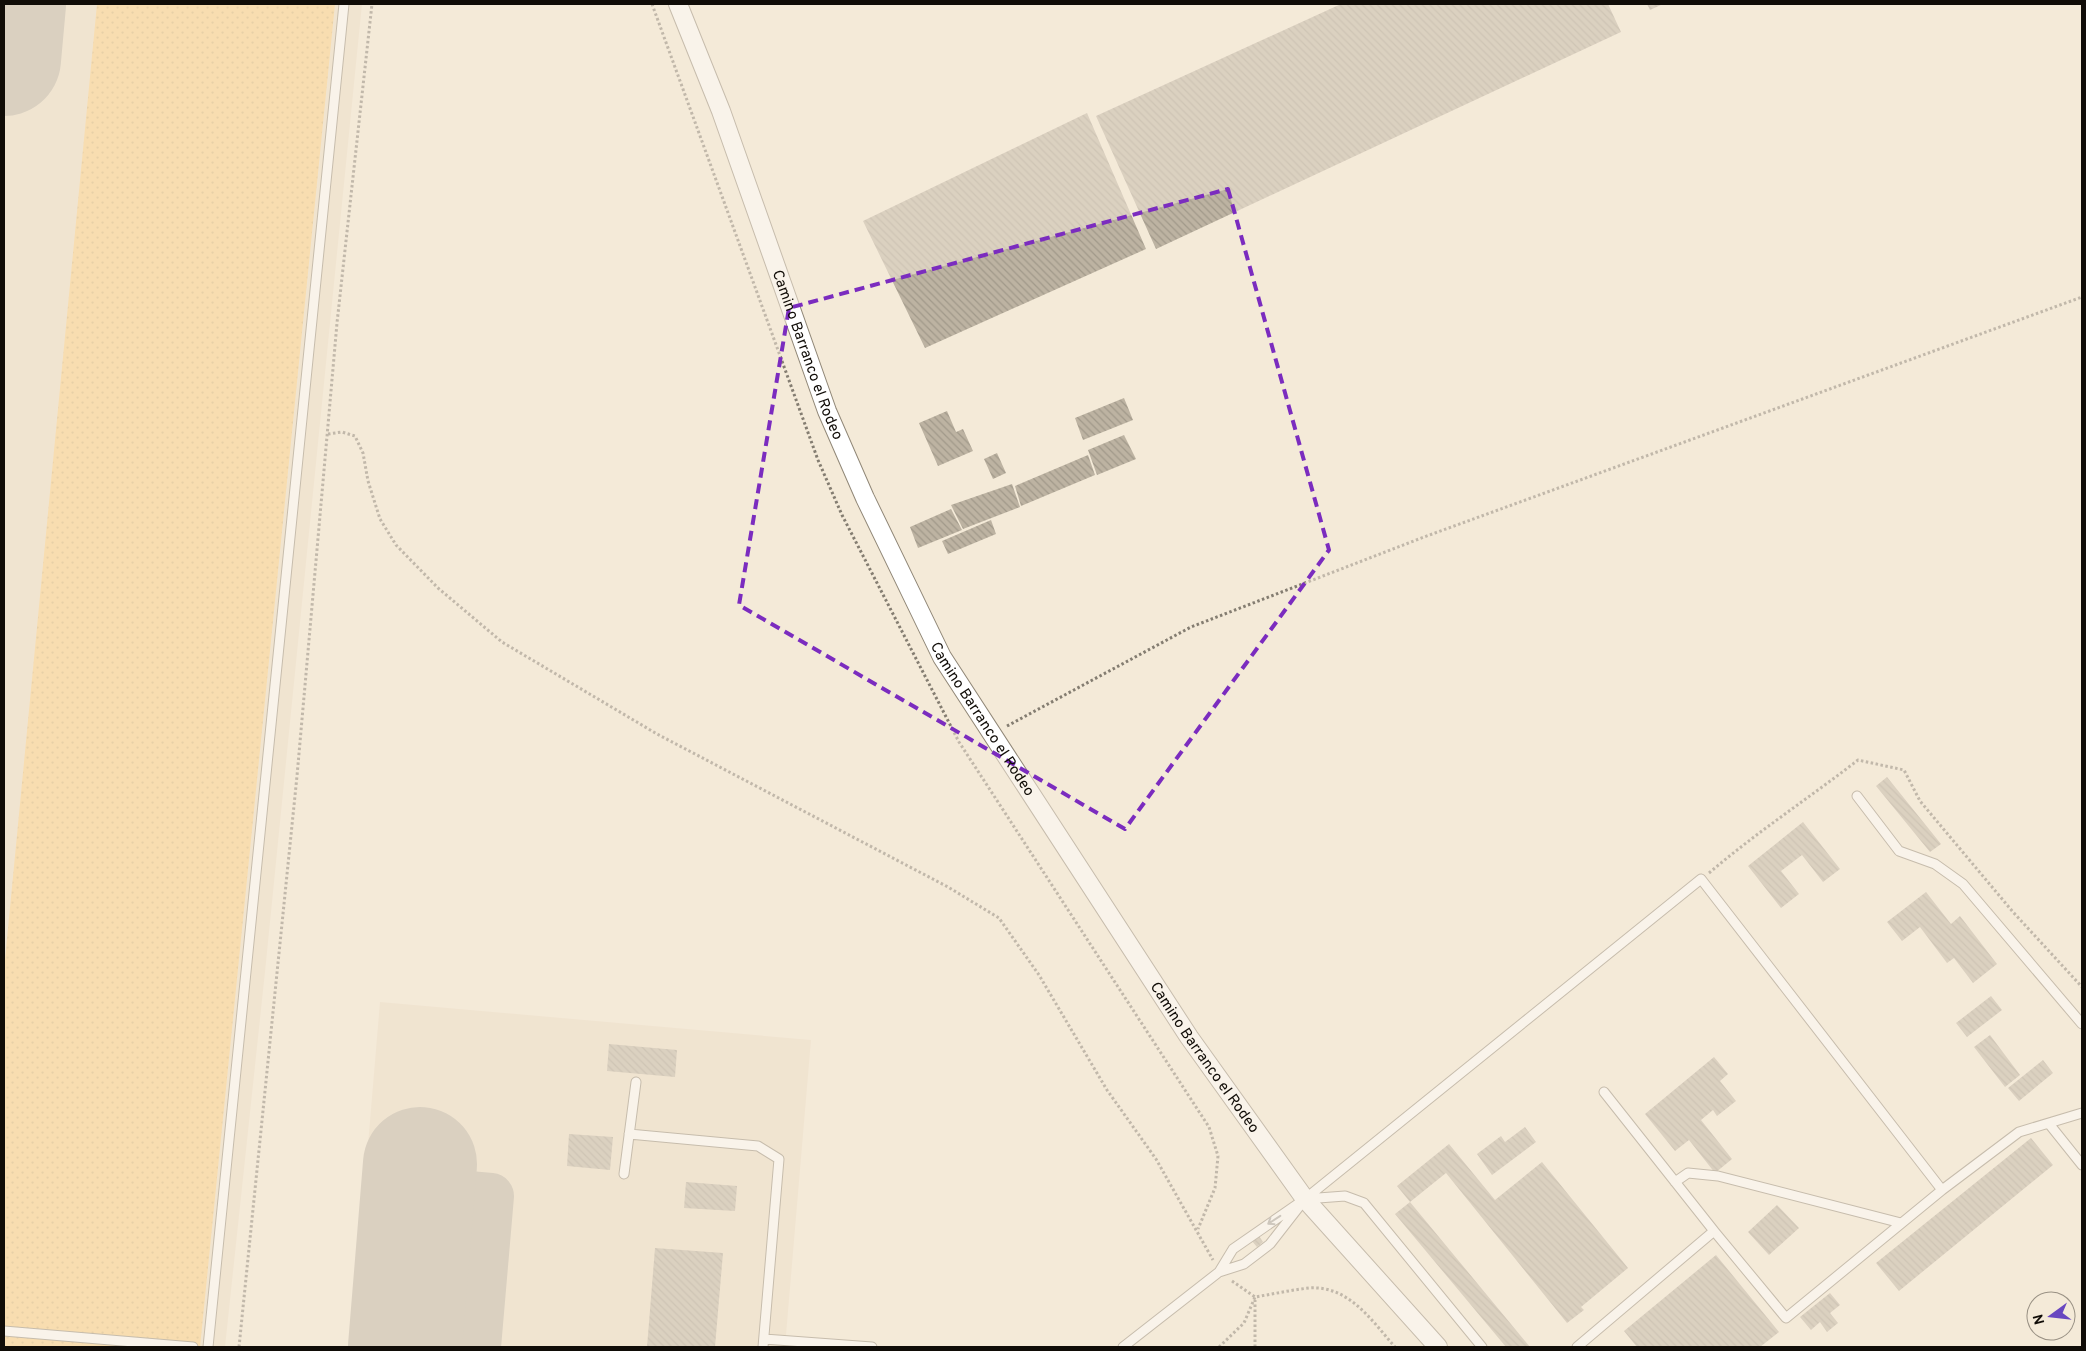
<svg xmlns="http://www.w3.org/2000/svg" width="2086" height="1351" viewBox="0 0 2086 1351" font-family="Overpass,sans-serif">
  <defs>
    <pattern id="grass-dots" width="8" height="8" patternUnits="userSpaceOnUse" patternTransform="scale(1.25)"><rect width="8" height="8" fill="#fdcf7e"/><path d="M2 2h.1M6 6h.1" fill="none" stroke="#d8b16b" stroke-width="1.8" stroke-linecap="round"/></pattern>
    <pattern id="building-back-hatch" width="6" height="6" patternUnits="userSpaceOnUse" patternTransform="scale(1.25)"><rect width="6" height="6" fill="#bdb3a2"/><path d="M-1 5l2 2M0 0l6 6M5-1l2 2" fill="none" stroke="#a1998a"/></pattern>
  </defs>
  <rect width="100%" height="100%" fill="#f4ead8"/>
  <!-- built -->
  <path fill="#ecdec6" d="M4,4H362L265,972L225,1347H4Z
    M380,1002L811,1040L785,1347H351Z"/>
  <!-- grass -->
  <path fill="url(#grass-dots)" d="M97,4H335L200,1347H4V970Z"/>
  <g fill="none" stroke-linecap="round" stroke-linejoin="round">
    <!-- taxiway -->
    <path stroke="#bab2a3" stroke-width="46" d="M446,1192L491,1196L478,1347
      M433,1347L447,1173"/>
    <!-- runway -->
    <path stroke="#bab2a3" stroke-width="114" d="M4,59L9,4
      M405,1347L420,1164"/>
  </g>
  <!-- building -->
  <path fill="url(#building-back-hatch)" d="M1341,4H1608L1621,32L1156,249L1096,116Z
    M1647,4H1663L1650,10Z
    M1087,113L1146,249L925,348L863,221Z
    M1124,398L1133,420L1083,440L1075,418Z
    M947,411L956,432L963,429L973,451L938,466L919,423Z
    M1124,435L1136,459L1097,475L1088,450Z
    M997,453L1006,473L993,479L984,459Z
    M1088,455L1095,475L1021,506L1015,486Z
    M1012,484L1020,507L963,529L951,505Z
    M951,509L962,530L918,548L910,527Z
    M991,520L996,534L948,554L942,541Z
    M1887,777L1941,844L1930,852L1876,786Z
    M1803,822L1840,869L1823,882L1802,855L1781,871L1799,894L1781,908L1748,866Z
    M1926,892L1951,924L1960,916L1997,964L1973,983L1954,958L1947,963L1920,927L1902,941L1887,922Z
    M1991,996L2002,1010L1967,1037L1956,1023Z
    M1990,1035L2020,1075L2005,1087L1974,1047Z
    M609,1044L677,1050L675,1077L607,1071Z
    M1714,1057L1728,1074L1720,1081L1736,1101L1717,1116L1713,1110L1701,1120L1732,1159L1715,1173L1689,1140L1675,1151L1645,1114Z
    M2043,1060L2053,1073L2019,1101L2008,1088Z
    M1525,1127L1536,1142L1492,1175L1477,1154L1501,1136L1505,1142Z
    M569,1134L613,1137L610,1170L567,1166Z
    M2031,1138L2053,1165L1899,1291L1876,1263Z
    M1449,1144L1495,1200L1542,1162L1628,1268L1581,1307L1584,1310L1567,1323L1446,1173L1410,1202L1397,1186Z
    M686,1182L737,1186L735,1211L684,1208Z
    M1410,1202L1530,1347H1506L1395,1214Z
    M1777,1205L1799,1228L1769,1255L1748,1232Z
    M1259,1236L1263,1242L1257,1247L1252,1241Z
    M655,1248L723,1253L715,1347H647Z
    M1716,1255L1779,1332L1760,1347H1637L1624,1331Z
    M1830,1293L1840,1305L1830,1313L1838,1323L1827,1332L1820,1322L1811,1330L1800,1317Z"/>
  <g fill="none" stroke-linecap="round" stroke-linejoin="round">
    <!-- lane casing -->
    <g stroke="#908777" stroke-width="11">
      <path id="lane" d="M1857,796L1899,851L1935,864L1963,884L2082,1024
        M1604,1092L1714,1231
        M2050,1125L2082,1165
        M629,1134L758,1146L779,1159L763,1347
        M624,1174L636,1082
        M1675,1182L1688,1173L1718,1176L1901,1223
        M1219,1272L1233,1249L1305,1199L1701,879L1942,1190
        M4,1331L193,1347
        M764,1339L872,1347
        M208,1347L344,4
        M1123,1347L1219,1272L1244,1264L1270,1244L1305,1199L1345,1196L1364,1203L1482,1347
        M1577,1347L1714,1231L1786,1318L1942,1190L2019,1132L2082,1113"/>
    </g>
    <!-- street casing -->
    <g stroke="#908777" stroke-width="20">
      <g id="street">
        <path id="s1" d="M678,4L721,111L827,411L865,498L942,657L1189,1037L1305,1199L1438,1347"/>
      </g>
    </g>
    <!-- path -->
    <path stroke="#847d71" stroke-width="3" stroke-dasharray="2.5 2.5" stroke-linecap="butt" d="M652,4L818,460L842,515L959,742L1209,1127L1218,1156L1215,1188L1198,1229
      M328,434L342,432L355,436L363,453L368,481L380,519L396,545L438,588L502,642L657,734L948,887L999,918L1039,975L1107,1090L1156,1159L1213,1260
      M1007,726L1191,627L1424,537L2082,297
      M1709,873C1757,832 1809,798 1858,760L1904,770L1920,801L2013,912L2082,987
      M1232,1281L1255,1297C1273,1294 1291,1290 1309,1288C1349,1285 1372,1321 1395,1347
      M239,1347L297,776L337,323L372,4
      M1219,1347L1244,1323L1255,1297
      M1255,1347V1300"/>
    <!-- lane -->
    <use href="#lane" stroke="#fff" stroke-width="9"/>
    <!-- street -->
    <use href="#street" stroke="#fff" stroke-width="18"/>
  </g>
  <!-- one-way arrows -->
  <defs><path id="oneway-shaft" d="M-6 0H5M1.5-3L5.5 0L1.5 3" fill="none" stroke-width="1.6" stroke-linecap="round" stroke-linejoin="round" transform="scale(1.25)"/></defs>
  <use stroke="#9f9e9c" href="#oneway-shaft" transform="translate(1274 1220) rotate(147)"/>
  <!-- marked area -->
  <path d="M0 0H2086V1351H0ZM1228,189L1329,550L1125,829L739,605L789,308Z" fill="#f4ead8" fill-opacity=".55" fill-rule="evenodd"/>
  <path fill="none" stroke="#7b2cbf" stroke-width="4" stroke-dasharray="10 6" stroke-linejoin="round" d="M1228,189L1329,550L1125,829L739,605L789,308Z"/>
  <g text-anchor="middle" stroke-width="5" stroke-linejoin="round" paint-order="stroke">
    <!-- street labels -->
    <g font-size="15" fill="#100c07" stroke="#f4ead8">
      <text dy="5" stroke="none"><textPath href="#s1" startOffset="374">Camino Barranco el Rodeo</textPath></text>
      <text dy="5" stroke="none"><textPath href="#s1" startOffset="779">Camino Barranco el Rodeo</textPath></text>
      <text dy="5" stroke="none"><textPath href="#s1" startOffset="1184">Camino Barranco el Rodeo</textPath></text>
    </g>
  </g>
  <!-- border -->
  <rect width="2086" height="1351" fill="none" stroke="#100c07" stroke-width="10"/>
  <!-- north arrow -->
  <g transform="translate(2051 1316) rotate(255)"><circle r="24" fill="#f4ead8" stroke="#999184"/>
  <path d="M0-4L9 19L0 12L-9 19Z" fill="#6947c0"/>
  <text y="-8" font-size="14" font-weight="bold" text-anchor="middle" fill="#100c07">N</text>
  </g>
</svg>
